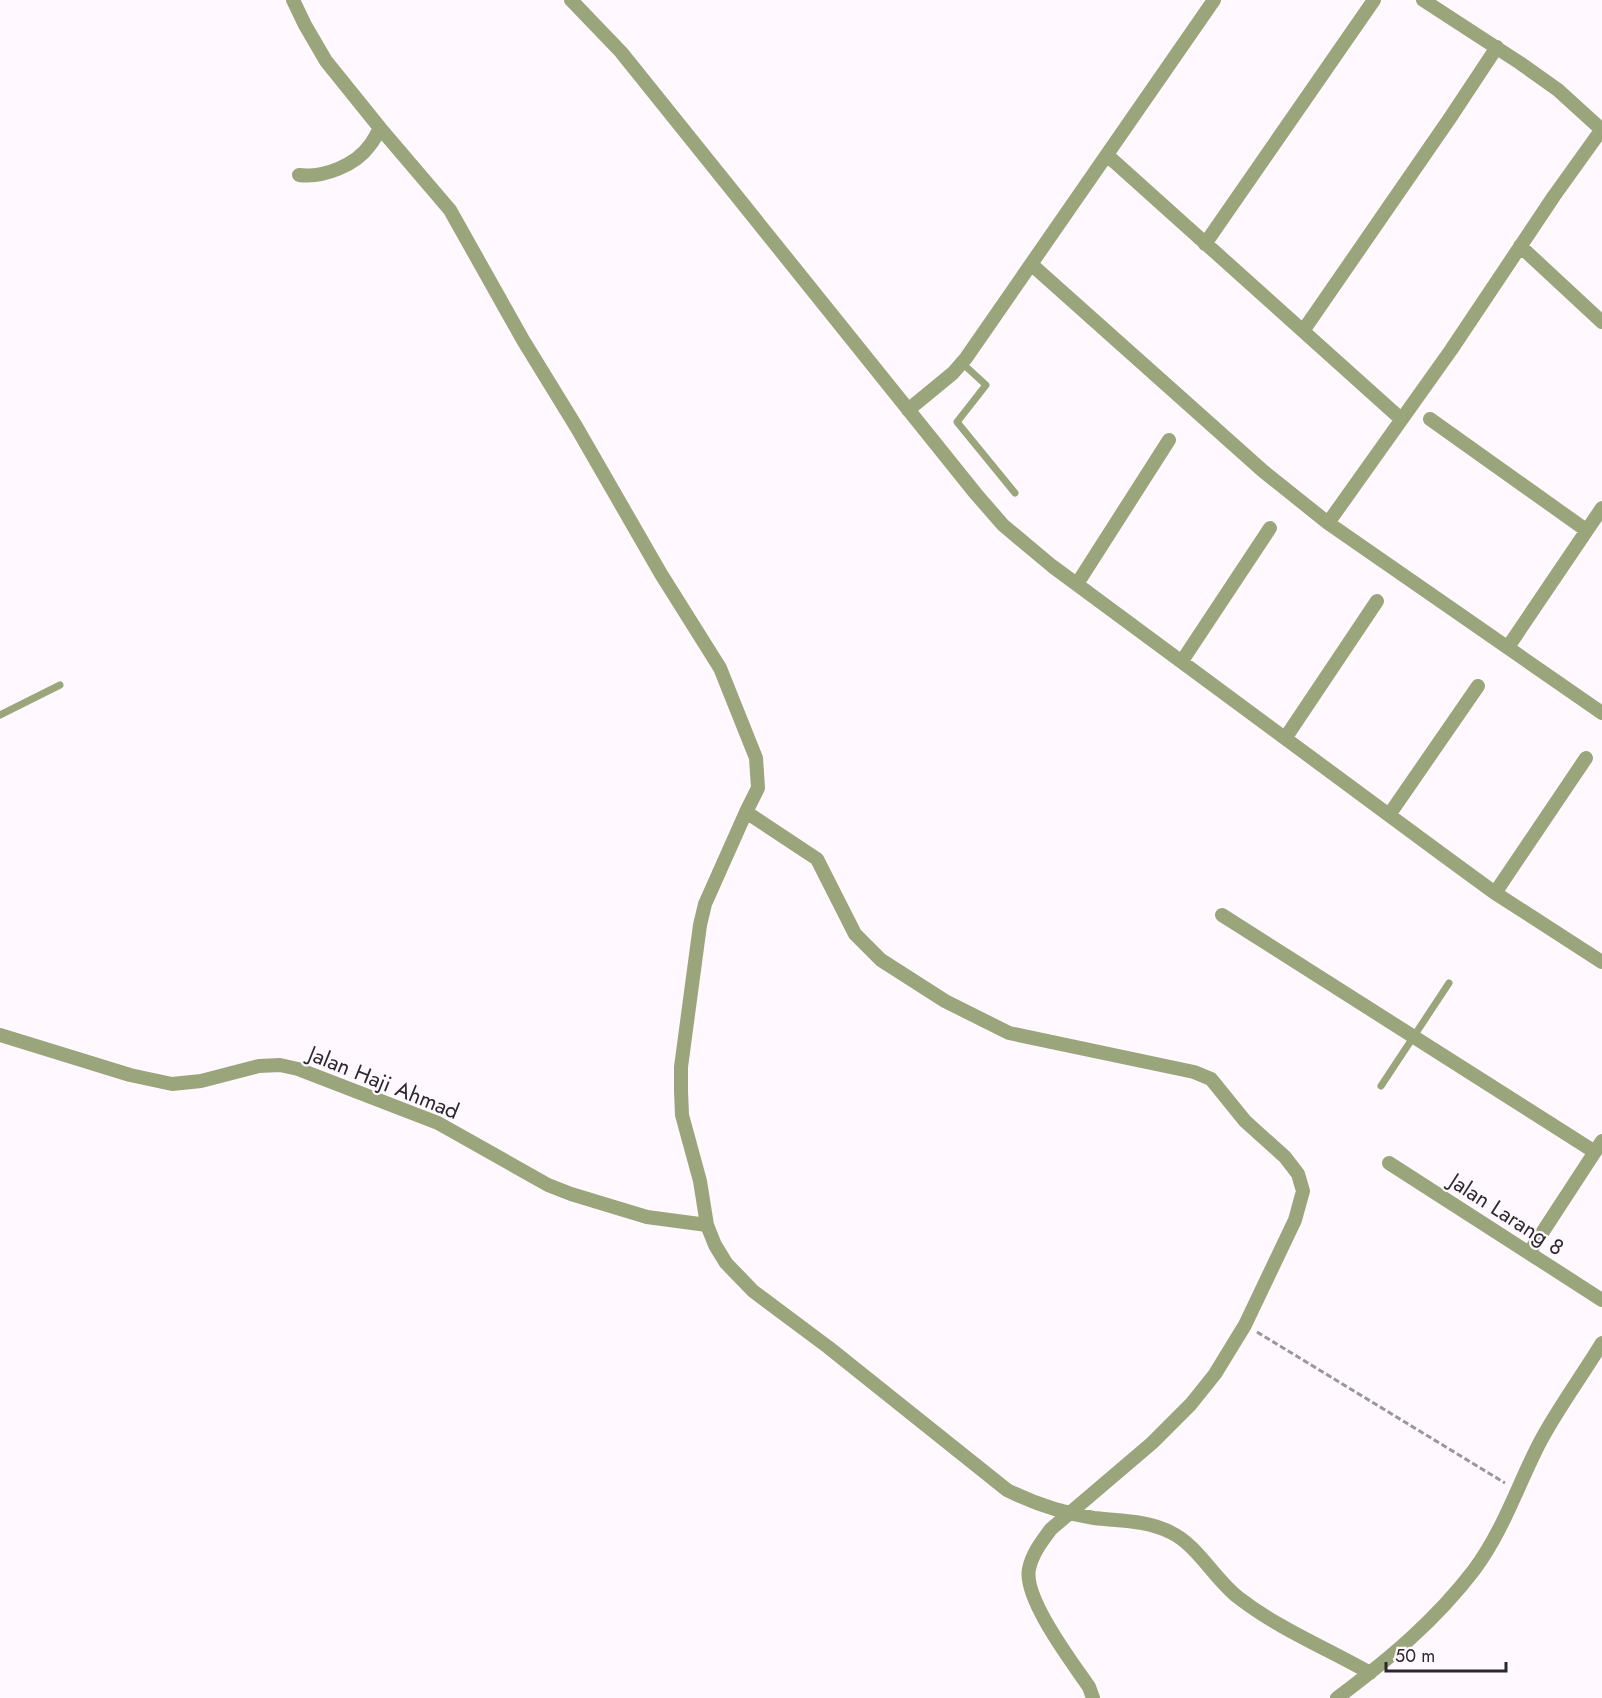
<svg xmlns="http://www.w3.org/2000/svg" width="1602" height="1698" viewBox="0 0 1602 1698" font-family="Jost,sans-serif">
  <rect width="100%" height="100%" fill="#fff8ff"/>
  <g fill="none" stroke-linecap="round" stroke-linejoin="round">
    <!-- path -->
    <path stroke="#9b969b" stroke-width="3" stroke-dasharray="6 3" stroke-linecap="butt" d="M1257,1332L1505,1483"/>
    <!-- service -->
    <path stroke="#9aa57c" stroke-width="7" d="M962,363L986,385L957,422L1015,493
      M0,715L60,685
      M1381,1086L1449,983"/>
    <!-- minor -->
    <path stroke="#9aa57c" stroke-width="14" d="M293,0L305,25L326,61L380,128L450,210L523,340L577,428L661,574L720,668L756,758L758,788L746,812L817,859L855,934L881,960L945,1001L1009,1033L1194,1072L1211,1079L1245,1121L1285,1157L1298,1174L1303,1191L1295,1220L1245,1325L1215,1374L1191,1404L1152,1443L1051,1529C1042,1541 1032,1554 1029,1569C1023,1598 1072,1662 1089,1687L1093,1698
      M571,0L621,52L976,494L1003,525L1052,566L1443,855L1495,893L1602,962
      M1423,0L1520,63L1558,90L1602,130
      M1107,155L1401,419
      M299,175C324,178 356,165 370,145C374,140 377,134 380,128
      M1205,244L1374,0
      M1520,246L1602,322
      M1031,264L1263,471L1328,523L1602,713
      M1303,331L1450,118L1497,47
      M908,410L953,373L966,358L1214,0
      M1430,419L1586,530
      M1328,523L1451,350L1554,196L1602,129
      M1077,584L1169,440
      M1508,647L1602,508
      M1182,661L1270,528
      M1286,737L1377,601
      M746,812L705,904L700,925L681,1067V1091L682,1115L700,1181L707,1225L715,1245L726,1263L753,1291L828,1347L1007,1490C1035,1504 1062,1513 1094,1518C1119,1521 1147,1520 1170,1532C1198,1545 1214,1579 1239,1598C1279,1629 1326,1648 1370,1673
      M1389,815L1478,686
      M1495,893L1586,758
      M1222,915L1595,1152
      M0,1035L130,1075L172,1084L201,1081L259,1066L280,1065L298,1069L438,1123L548,1185L571,1194L647,1217L707,1225
      M1389,1163L1602,1300
      M1529,1253L1602,1141
      M1337,1698C1388,1660 1435,1621 1474,1570C1503,1531 1517,1487 1539,1444C1556,1411 1582,1376 1602,1343"/>
  </g>
  <g text-anchor="middle" stroke-width="4.5" stroke-linejoin="round" paint-order="stroke">
    <!-- street labels -->
    <g font-size="22" fill="#2c292c" stroke="#fff8ff">
      <text transform="translate(384 1082) rotate(22)" y="8">Jalan Haji Ahmad</text>
      <text transform="translate(1507 1214) rotate(33)" y="8">Jalan Larang 8</text>
    </g>
  </g>
  <!-- scale -->
  <path d="M1386 1662v9h120v-9" fill="none" stroke="#2c292c" stroke-width="3"/>
  <text x="1395" y="1662" font-size="18" fill="#2c292c" stroke="#fff8ff" stroke-width="4.5" paint-order="stroke">50 m</text>
</svg>
